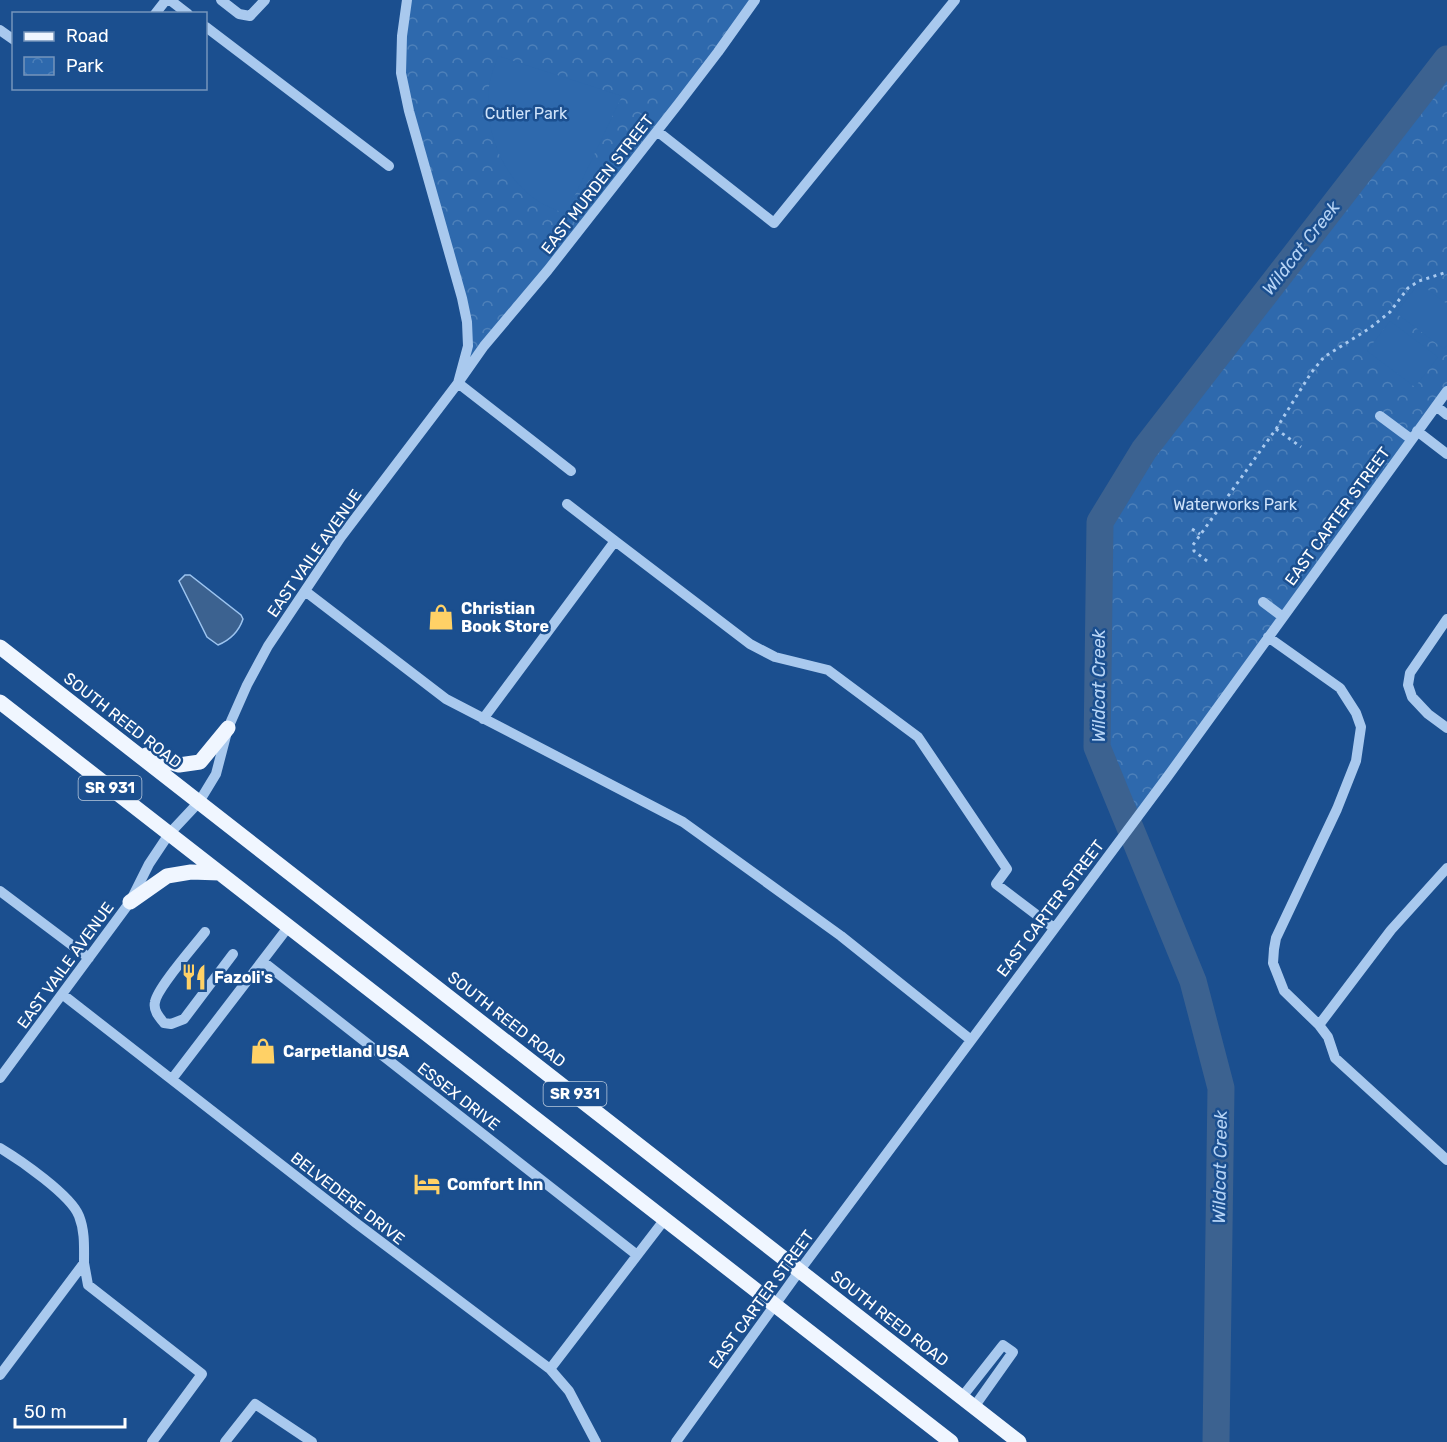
<svg xmlns="http://www.w3.org/2000/svg" width="1447" height="1442" viewBox="0 0 1447 1442" font-family="Rubik,sans-serif">
  <defs>
    <pattern id="park-crowns" width="20" height="18" patternUnits="userSpaceOnUse" patternTransform="scale(1.5)"><rect width="20" height="18" fill="#2e69ad"/><path d="M2 6a3 3 0 1 1 6 0M12 15a3 3 0 1 1 6 0" fill="none" stroke="#4d80b9"/></pattern>
  </defs>
  <rect width="100%" height="100%" fill="#1b4f8f"/>
  <!-- park -->
  <path fill="url(#park-crowns)" d="M407,0H755L458,383L467,322L401,73Z
    M1447,59V391L1129,827L1097,747L1100,522L1144,450Z"/>
  <!-- pitch -->
  <path fill="#2e69ad" d="M498,56L622,96L566,214C558,211 549,207 541,203C502,179 484,131 489,87C490,77 495,66 498,56Z
    M1419,283L1447,304V345L1444,349L1396,313Z
    M1390,321L1438,357L1415,387L1367,351Z"/>
  <!-- water -->
  <path fill="#3c6290" stroke="#9cc4f0" stroke-width="1.5" d="M185,575H190L241,615L243,619C239,631 230,640 218,645L207,637L179,581Z"/>
  <g fill="none" stroke-linecap="round" stroke-linejoin="round">
    <!-- river -->
    <path stroke="#3c6290" stroke-width="27" d="M1216,1442L1221,1088L1193,981L1097,747L1100,522L1144,450L1447,59"/>
    <!-- path -->
    <path stroke="#a9c9ee" stroke-width="3" stroke-dasharray="3 4.5" stroke-linecap="butt" d="M1276,429L1301,447
      M1192,529L1200,534
      M1207,561L1194,551L1193,545L1276,429L1311,373L1324,357L1370,328L1390,312L1408,288L1419,281L1447,272"/>
    <!-- minor -->
    <path stroke="#a9c9ee" stroke-width="10" d="M170,0L188,14
      M221,0L239,14L250,16L265,0
      M155,14L166,0
      M206,27L389,166
      M0,30L14,40
      M657,131L774,223L955,0
      M1436,406L1447,415
      M1380,416L1411,439
      M1417,431L1447,454
      M571,471L458,383L484,346L548,270L679,103L718,52L755,0
      M567,504L615,541
      M305,591L446,699L683,822L841,936L971,1040
      M1263,602L1283,617
      M1447,619L1410,673L1408,685L1412,697L1428,714L1447,728
      M1268,637L1340,688L1356,713L1361,727L1356,761L1337,809L1276,938L1274,949L1273,963L1284,991L1319,1025L1328,1037L1335,1058L1447,1160
      M483,719L615,541L750,644L775,657L828,670L918,737L1007,869L996,884L1054,928
      M0,891L89,958
      M205,932C195,945 157,988 155,1002C153,1010 159,1017 164,1023L171,1024L184,1019L233,954
      M262,961L637,1255
      M62,994L356,1223L550,1369L569,1391L596,1442
      M1319,1025L1391,930L1447,868
      M0,1078L130,902L149,864L169,834L199,802L216,774L228,728L247,685L268,646L341,537L458,383L468,346L467,322L462,298L409,111L401,73L402,36L407,0
      M172,1079L289,926
      M0,1148C20,1160 71,1195 79,1216C85,1231 84,1247 84,1263
      M550,1369L665,1219
      M0,1375L84,1263L88,1285L202,1374L152,1442
      M962,1397L1003,1345L1013,1352L974,1407
      M225,1442L255,1404L312,1442
      M676,1442L800,1270L1168,776L1447,391"/>
    <!-- major -->
    <path stroke="#f0f6ff" stroke-width="15" d="M0,647L1019,1442
      M0,702L951,1442
      M146,755L179,765L200,762L228,728
      M130,902L167,876L191,872L220,873"/>
  </g>
  <!-- icons -->
  <defs>
    <g id="shop-bare" transform="scale(2.07)"><path d="M-5-2.5h2.3a2.7 3.5 0 0 1 5.4 0H5L5.5 6h-11ZM-1.5-2.5h3a1.5 2.3 0 0 0-3 0Z" fill="#ffd166" stroke="#1b4f8f" stroke-width="2.5" paint-order="stroke"/></g>
    <g id="restaurant-bare" transform="scale(2.07)"><path d="M-5-6h1v4h1v-4h1v4h1v-4h1v5L-1.5 .5V6h-2V.5L-5-1ZM5-6V6H3V1.5H1.5Q1.5-4 5-6Z" fill="#ffd166" stroke="#1b4f8f" stroke-width="2.5" paint-order="stroke"/></g>
    <g id="hotel-bare" transform="scale(2.07)"><path d="M-6-4.5h1.5V1H6V5H4.5V3h-9V5H-6ZM-4 0a1.8 1.8 0 1 1 3.6 0ZM.5 0V-2.5h3Q6-2.5 6 0Z" fill="#ffd166" stroke="#1b4f8f" stroke-width="2.5" paint-order="stroke"/></g>
  </defs>
  <g fill-rule="evenodd">
    <use href="#shop-bare" x="441" y="617"/>
    <use href="#restaurant-bare" x="194" y="977"/>
    <use href="#shop-bare" x="263" y="1051"/>
    <use href="#hotel-bare" x="427" y="1184"/>
  </g>
  <g text-anchor="middle" stroke-width="5" stroke-linejoin="round" paint-order="stroke">
    <!-- shield labels -->
    <g fill="#1b4f8f" stroke="#bbcadd" stroke-width="1.5">
      <rect x="78.5" y="776" width="63" height="24" rx="4.5"/>
      <rect x="543.5" y="1082" width="63" height="24" rx="4.5"/>
    </g>
    <g font-size="15" font-weight="bold" fill="#fff">
      <text x="110" y="793">SR 931</text>
      <text x="575" y="1099">SR 931</text>
    </g>
    <!-- park labels -->
    <g font-size="16" fill="#cfe3fa" stroke="#1b4f8f">
      <text x="526" y="119">Cutler Park</text>
      <text x="1235" y="510">Waterworks Park</text>
    </g>
    <!-- street labels -->
    <g font-size="16" fill="#fff" stroke="#1b4f8f">
      <text transform="translate(597 184) rotate(-52)" y="6">EAST MURDEN STREET</text>
      <text transform="translate(1337 516) rotate(-54)" y="6">EAST CARTER STREET</text>
      <text transform="translate(314 553) rotate(-55)" y="6">EAST VAILE AVENUE</text>
      <text transform="translate(123 720) rotate(38)" y="6">SOUTH REED ROAD</text>
      <text transform="translate(1050 908) rotate(-53)" y="6">EAST CARTER STREET</text>
      <text transform="translate(65 965) rotate(-54)" y="6">EAST VAILE AVENUE</text>
      <text transform="translate(507 1019) rotate(38)" y="6">SOUTH REED ROAD</text>
      <text transform="translate(459 1096) rotate(38)" y="6">ESSEX DRIVE</text>
      <text transform="translate(348 1198) rotate(38)" y="6">BELVEDERE DRIVE</text>
      <text transform="translate(761 1299) rotate(-54)" y="6">EAST CARTER STREET</text>
      <text transform="translate(890 1318) rotate(38)" y="6">SOUTH REED ROAD</text>
    </g>
    <!-- poi labels -->
    <g font-size="16" font-weight="bold" fill="#fff" stroke="#1b4f8f" text-anchor="start">
      <text x="461" y="614">Christian<tspan x="461" dy="18">Book Store</tspan></text>
      <text x="214" y="983">Fazoli's</text>
      <text x="283" y="1057">Carpetland USA</text>
      <text x="447" y="1190">Comfort Inn</text>
    </g>
    <!-- water labels -->
    <g font-size="18" font-style="italic" fill="#b5d3f5" stroke="#1b4f8f">
      <text transform="translate(1301 248) rotate(-52)" y="6">Wildcat Creek</text>
      <text transform="translate(1099 686) rotate(-90)" y="6">Wildcat Creek</text>
      <text transform="translate(1220 1167) rotate(-89)" y="6">Wildcat Creek</text>
    </g>
  </g>
  <!-- legend -->
  <rect x="12" y="12" width="195" height="78" fill="#1b4f8f" stroke="#7695bc" stroke-width="1.5"/>
  <rect x="24" y="32" width="30" height="9" fill="#f0f6ff" stroke="#7695bc" stroke-width="1.5"/>
  <text x="66" y="42" font-size="18" fill="#ffffff">Road</text>
  <rect x="24" y="57" width="30" height="18" fill="url(#park-crowns)" stroke="#7695bc" stroke-width="1.5"/>
  <text x="66" y="72" font-size="18" fill="#ffffff">Park</text>
  <!-- scale -->
  <path d="M15 1418v9h110v-9" fill="none" stroke="#ffffff" stroke-width="3"/>
  <text x="24" y="1418" font-size="18" fill="#ffffff" stroke="#1b4f8f" stroke-width="4.5" paint-order="stroke">50 m</text>
</svg>
